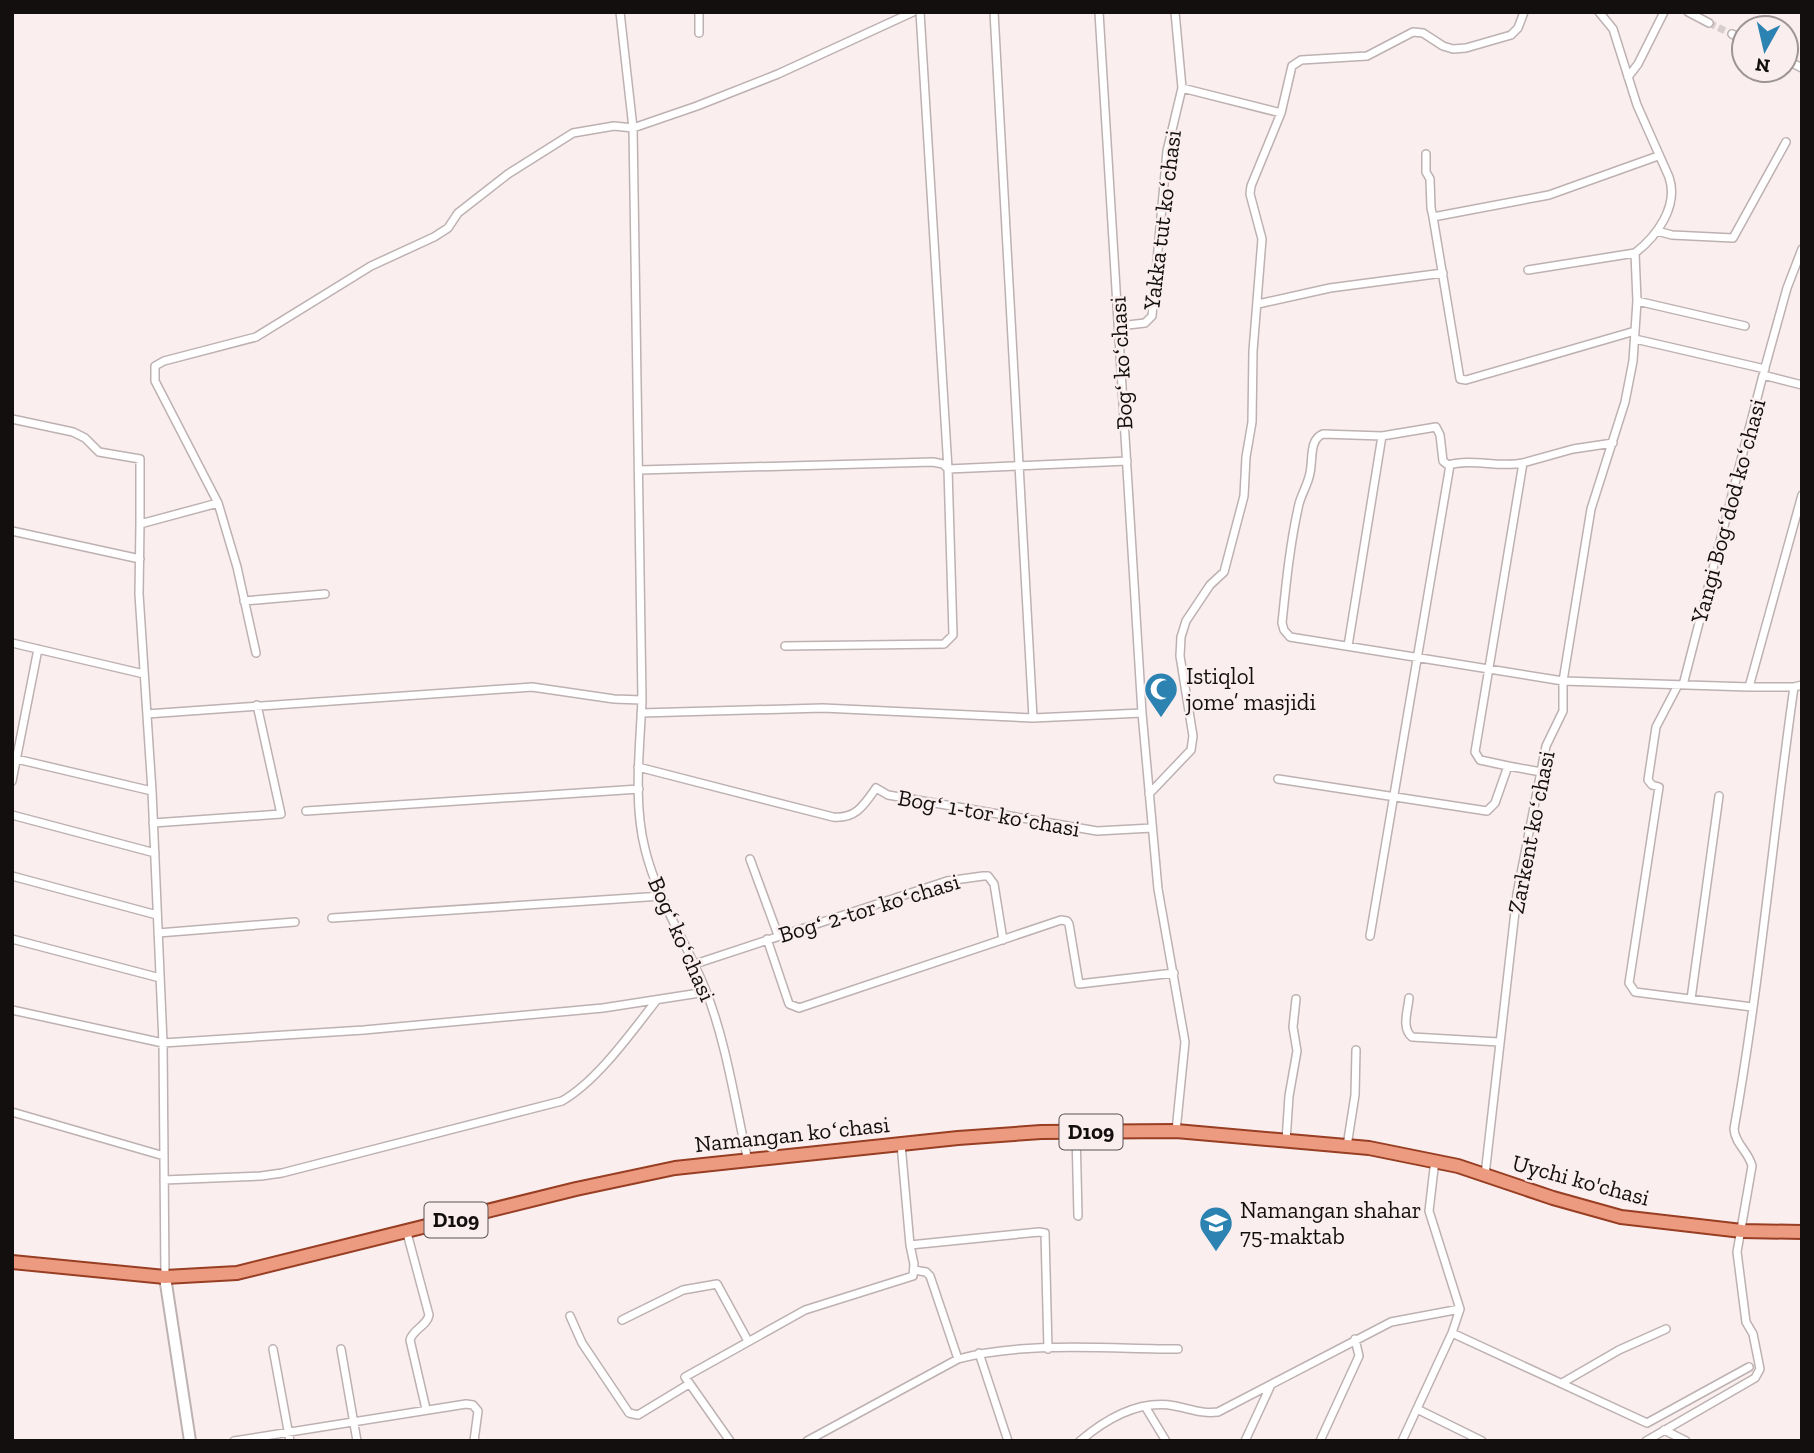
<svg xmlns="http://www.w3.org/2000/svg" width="1814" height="1453" viewBox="0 0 1814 1453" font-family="'Zilla Slab',serif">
  <rect width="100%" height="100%" fill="#fbeeef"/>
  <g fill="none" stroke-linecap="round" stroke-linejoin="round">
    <!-- street-tunnel -->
    <path stroke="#d8cdcd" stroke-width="7" stroke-dasharray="7 3.5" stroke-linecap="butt" d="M1709,23L1732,34"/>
    <!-- street casing -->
    <g stroke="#bdb1b2" stroke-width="10">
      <path id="street" d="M620,12L633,128L642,700C640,747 633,803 645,849C657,899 687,943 706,991C727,1045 735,1104 748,1161
        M699,12V33
        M994,12L1033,718
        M1099,12L1142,713L1158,889L1185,1042L1176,1131
        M1688,12L1709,23
        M1732,34L1744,40
        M1786,60L1802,68
        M1628,77L1638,64L1664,12
        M1182,88L1281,113
        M1426,154V172L1430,179L1431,208L1433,217
        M1657,231L1672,235L1733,238L1786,142
        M1528,270L1635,253
        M1637,301L1745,326
        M1258,304L1330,288L1443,273
        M1119,326L1145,323L1152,316L1167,151L1182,88L1175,12
        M1635,331L1466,380L1460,379L1433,217L1549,195L1658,156
        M1635,339L1765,369
        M1764,371L1787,288L1802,249
        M12,419L73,432L85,438L99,452L140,459V524
        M1382,436L1436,427L1440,435L1443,461L1448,465C1472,458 1499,468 1523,463
        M639,470L933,462L943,464L948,469L1127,461
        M218,503L237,567L256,653
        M12,531L140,559
        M244,601L325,594
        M12,643L144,674
        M785,646L944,644L953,635L948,469L920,12
        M1348,646L1382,436L1323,434C1309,439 1313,460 1310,473C1308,484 1302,493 1299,504C1290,543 1286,584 1282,623L1284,630L1290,637L1563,681L1749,687H1794L1802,685
        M1678,685L1656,727L1648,780L1652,785L1659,787L1629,983L1635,992L1752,1007
        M1683,685L1763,375L1802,385
        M1749,687L1802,495
        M641,713L823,708L1033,718L1142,713
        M147,714L532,687L614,699L642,700
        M12,758L152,791
        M1508,766L1480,760L1475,752L1523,463L1573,449L1613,443
        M638,767L833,817C856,819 864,805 876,788L888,795L1097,831L1152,828
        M1278,779L1487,811L1495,803L1508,766L1541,772
        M12,781L38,649
        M1149,794L1191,750L1193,736L1180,656L1181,637L1186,621L1210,585L1224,572L1244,496L1246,457L1252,422L1253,351L1262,239L1250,194L1251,186L1281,113L1292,66L1301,60L1367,56L1413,32L1423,33L1443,46L1453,49L1466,48L1511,35L1518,28L1524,12
        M306,811L639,789
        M12,815L155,853
        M153,823L281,814L257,705
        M750,859L778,935
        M12,876L157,915
        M332,918L662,896
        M158,933L295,922
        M1370,936L1450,465
        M12,939L160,978
        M767,939L789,1004L799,1008L1061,920L1067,921L1069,924L1079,984L1174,973
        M695,964L947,881L983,876H988L994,884L1003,940
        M1409,998C1408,1010 1401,1028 1412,1037L1499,1042
        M1691,999L1719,796
        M12,1010L163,1043L364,1030L603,1008L706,992
        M12,1112L164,1156
        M1076,1132L1078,1216
        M1286,1141L1289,1096L1297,1051L1293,1027L1296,999
        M1347,1146L1355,1095L1356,1050
        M1485,1175L1517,894L1546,746L1563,711V681L1591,509L1625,402L1633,361L1637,301L1635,253C1657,236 1679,206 1669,177L1637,105L1613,29L1599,12
        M164,1180L261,1176L282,1173L562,1101C597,1081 631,1033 656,1001
        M407,1233L429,1315C427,1326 413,1329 410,1340L426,1409
        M910,1245L1039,1232L1045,1233L1048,1349
        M914,1270L926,1272L930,1276L958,1359
        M165,1277L163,1043L152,791L139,594L140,524L218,503L155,381V366L164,361L256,337L371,266L434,237L448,228L458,213L508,174L573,133L614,126L633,128L697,106L778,74L913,12
        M570,1316L582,1343L629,1413L638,1415L689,1384
        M622,1320L683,1290L717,1284L748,1341
        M1452,1333L1647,1423L1749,1367
        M273,1349L290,1441
        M341,1349L357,1441
        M979,1353L1008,1441
        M1562,1383L1619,1350L1666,1329
        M1146,1408L1166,1441
        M1417,1409L1482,1441
        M1664,1430L1686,1441
        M234,1441L466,1404L473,1405L478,1411L474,1441
        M730,1441L685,1377L805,1310L913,1276L914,1264L910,1245L901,1144
        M807,1441L958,1359C1023,1341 1110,1349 1178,1349
        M1080,1441C1106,1419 1139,1399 1175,1406C1191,1409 1202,1414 1218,1412L1391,1322L1460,1309
        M1245,1441L1270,1387
        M1320,1441L1359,1356L1355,1339
        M1402,1441L1452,1333L1460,1309L1429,1211L1435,1160
        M1646,1441L1755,1378L1760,1369L1753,1334L1746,1322L1737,1252L1752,1166C1749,1152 1735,1144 1734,1129C1760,983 1773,834 1794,687"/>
    </g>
    <!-- secondary casing -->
    <g stroke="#bdb1b2" stroke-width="14">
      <path id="secondary" d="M165,1277L190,1441"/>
    </g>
    <!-- primary casing -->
    <g stroke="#983e22" stroke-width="16">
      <path id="primary" d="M12,1262L165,1277L237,1273L576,1189L675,1168L958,1138L1041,1132L1176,1131L1369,1148L1458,1166L1553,1198L1621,1217L1742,1231L1802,1232"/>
    </g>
    <!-- street -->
    <use href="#street" stroke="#fff" stroke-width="7"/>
    <!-- secondary -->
    <use href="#secondary" stroke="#fff" stroke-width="10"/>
    <!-- primary -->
    <use href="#primary" stroke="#ec9b80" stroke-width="12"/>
  </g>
  <!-- icons -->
  <defs>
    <g id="mosque-pin" transform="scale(1.75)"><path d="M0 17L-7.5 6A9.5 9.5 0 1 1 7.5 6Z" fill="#2c83b2" stroke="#fbeeef"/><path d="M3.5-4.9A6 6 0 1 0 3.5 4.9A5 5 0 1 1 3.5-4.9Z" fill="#fff"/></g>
    <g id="school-pin" transform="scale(1.75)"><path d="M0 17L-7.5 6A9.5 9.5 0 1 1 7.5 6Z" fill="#2c83b2" stroke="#fbeeef"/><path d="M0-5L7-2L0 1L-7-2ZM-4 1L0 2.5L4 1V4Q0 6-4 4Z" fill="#fff"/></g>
  </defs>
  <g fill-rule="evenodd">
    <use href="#mosque-pin" x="1161" y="689"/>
    <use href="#school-pin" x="1216" y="1223"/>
  </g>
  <g text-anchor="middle" stroke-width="5" stroke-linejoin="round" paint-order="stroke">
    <!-- shield labels -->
    <g fill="#fbeeef" stroke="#595252" stroke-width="2">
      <rect x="1059.5" y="1114.5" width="63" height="35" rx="5"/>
      <rect x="424.5" y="1202.5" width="63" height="35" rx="5"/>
    </g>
    <g font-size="21" font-weight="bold" fill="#130f0f">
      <text x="1091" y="1139">D109</text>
      <text x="456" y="1227">D109</text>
    </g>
    <!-- street labels -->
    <g font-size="23" fill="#130f0f" stroke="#fbeeef">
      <text transform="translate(1162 220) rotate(-83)" y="8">Yakka tut koʻchasi</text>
      <text transform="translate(1121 363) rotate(-93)" y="8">Bogʻ koʻchasi</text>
      <text transform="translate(1728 511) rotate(-75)" y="8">Yangi Bogʻdod koʻchasi</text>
      <text transform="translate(989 813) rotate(10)" y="8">Bogʻ 1-tor koʻchasi</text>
      <text transform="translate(1531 832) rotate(-79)" y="8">Zarkent koʻchasi</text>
      <text transform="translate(869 908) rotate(-17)" y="8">Bogʻ 2-tor koʻchasi</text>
      <text transform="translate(682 939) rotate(66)" y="8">Bogʻ koʻchasi</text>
      <text transform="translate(792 1134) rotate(-6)" y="8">Namangan koʻchasi</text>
      <text transform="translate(1581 1180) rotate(15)" y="8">Uychi ko'chasi</text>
    </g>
    <!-- poi labels -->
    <g font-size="23" fill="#130f0f" stroke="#fbeeef" text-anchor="start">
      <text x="1186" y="684">Istiqlol<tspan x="1186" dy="26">jome’ masjidi</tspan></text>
      <text x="1240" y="1218">Namangan shahar<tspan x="1240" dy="26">75-maktab</tspan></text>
    </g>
  </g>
  <!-- border -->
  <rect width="1814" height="1453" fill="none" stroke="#130f0f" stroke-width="28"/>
  <!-- north arrow -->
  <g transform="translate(1765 49) rotate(188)"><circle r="33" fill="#fbeeef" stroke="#9e9595" stroke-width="2"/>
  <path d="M0-5L12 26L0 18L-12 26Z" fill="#2c83b2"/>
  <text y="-10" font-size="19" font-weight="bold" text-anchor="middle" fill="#130f0f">N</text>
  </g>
</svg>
